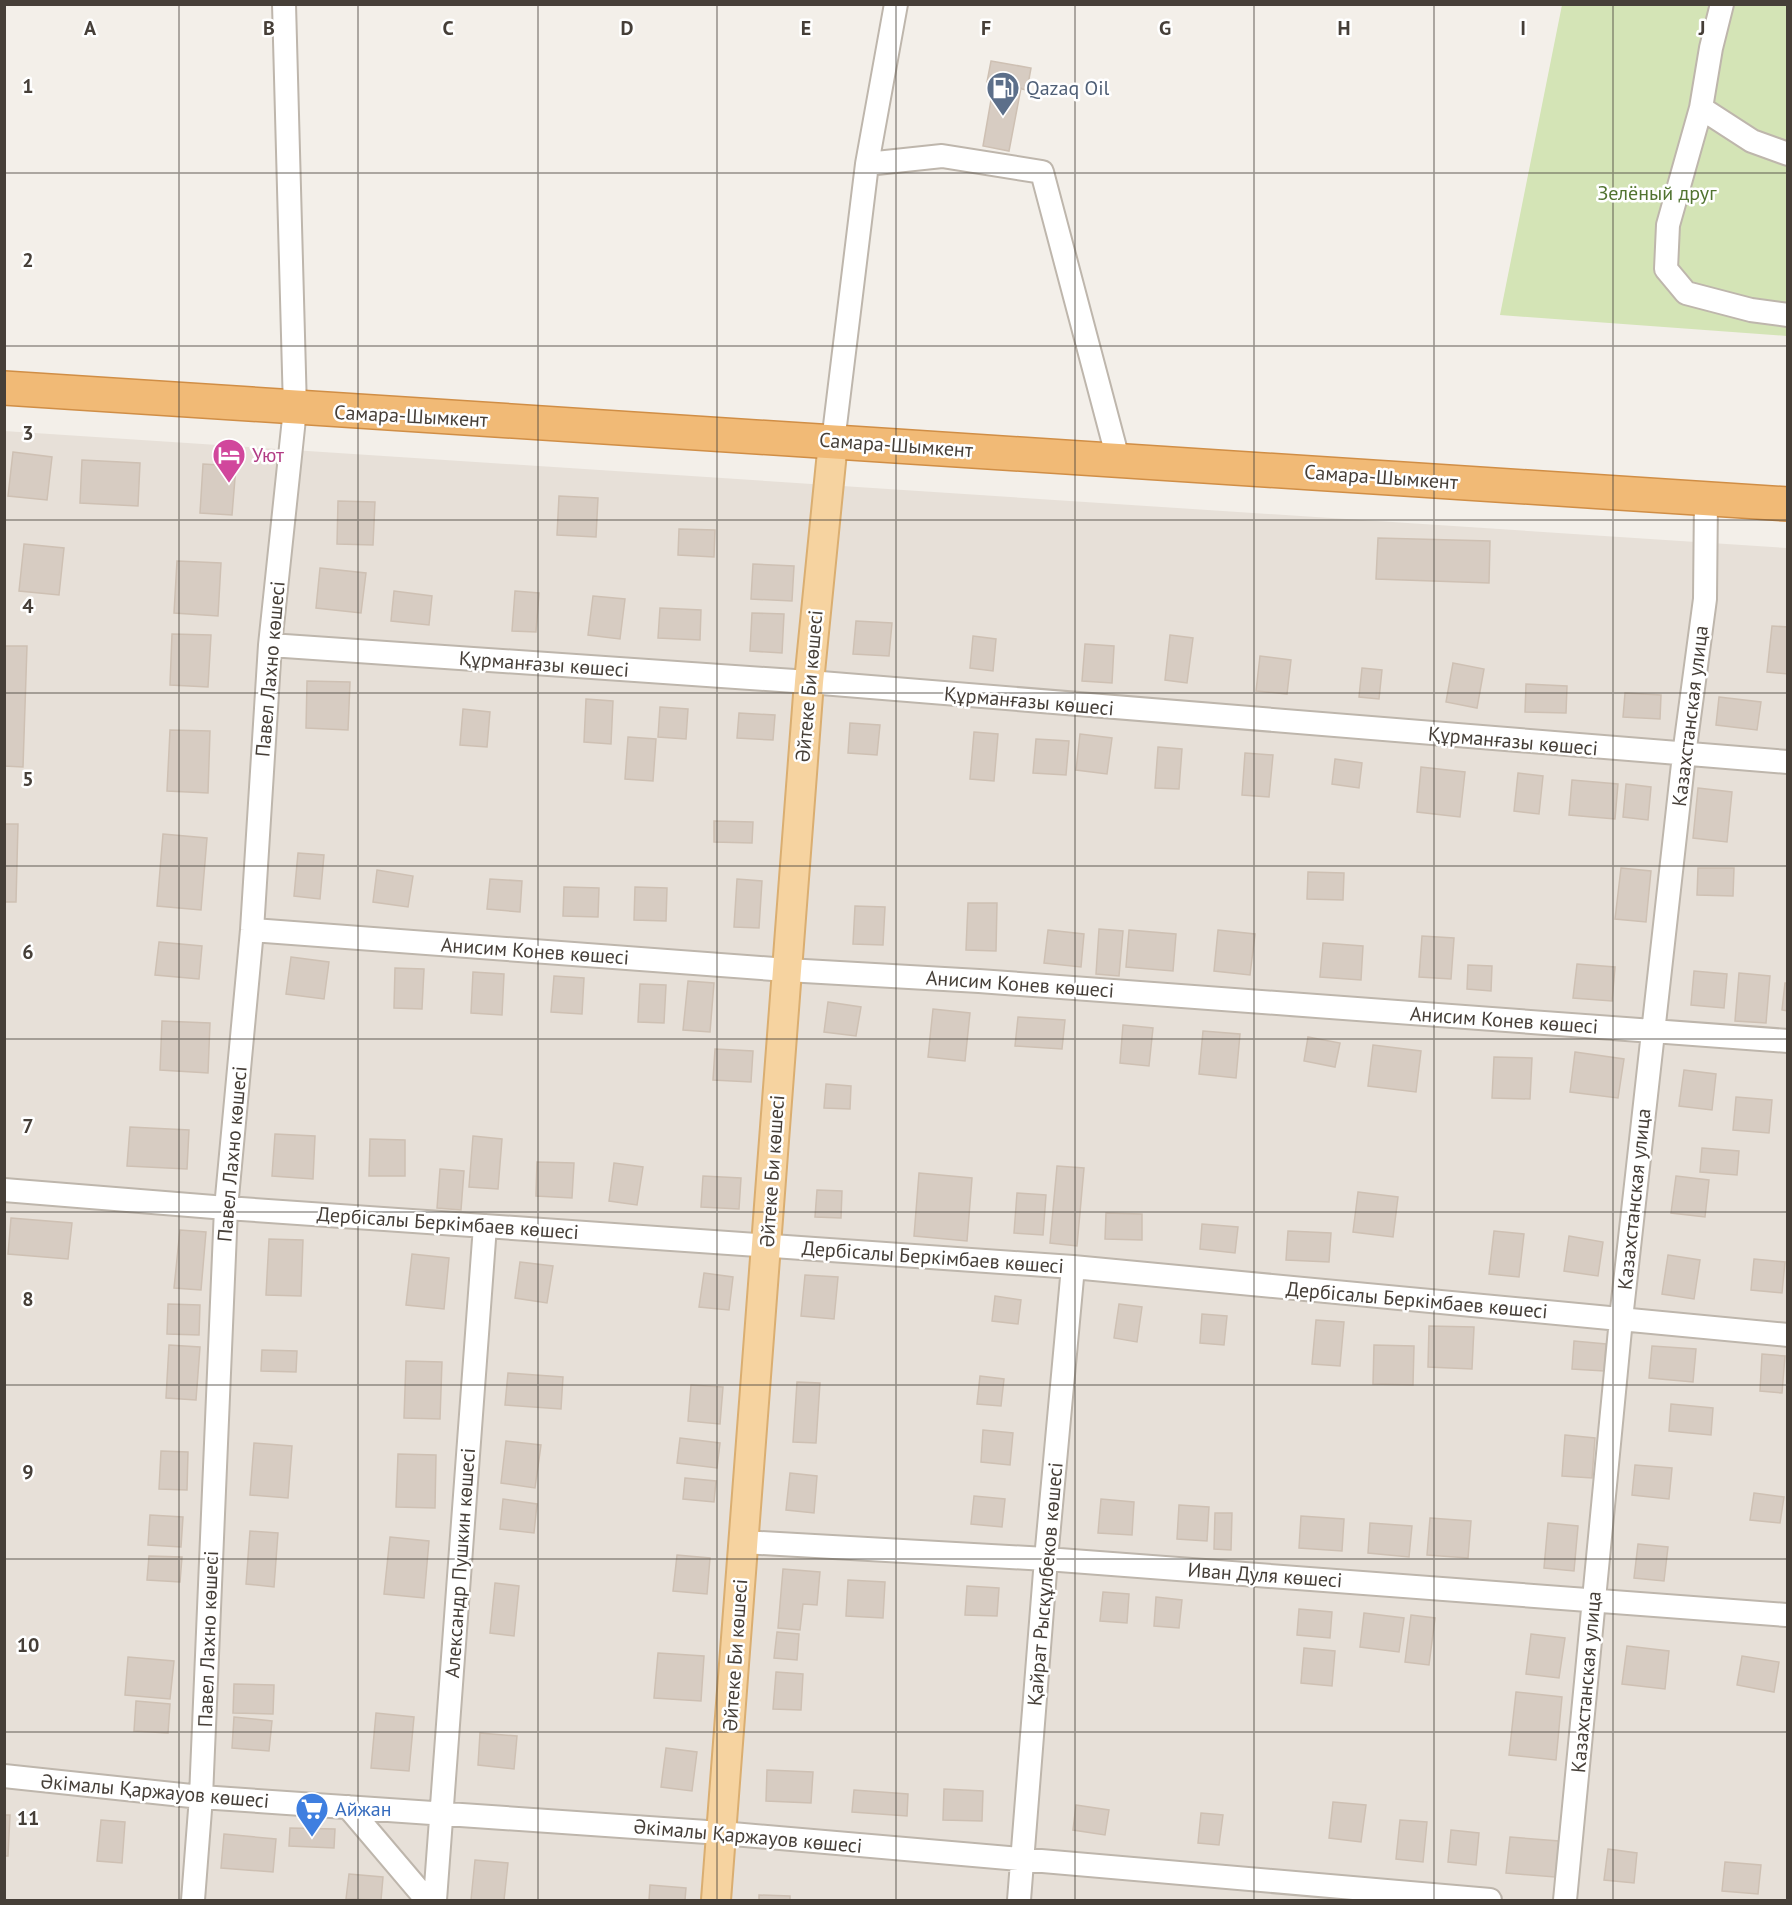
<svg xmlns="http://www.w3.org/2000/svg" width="1792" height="1905" viewBox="0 0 1792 1905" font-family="'PT Sans',sans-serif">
  <rect width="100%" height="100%" fill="#f3efe9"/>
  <!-- residential -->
  <path fill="#e7e0d8" d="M4,431L1787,548V1900H5Z"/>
  <!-- green -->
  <path fill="#d4e4b6" d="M1562,5H1787V336L1500,315Z"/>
  <!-- building -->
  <path fill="#d7ccc2" stroke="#cec0b3" stroke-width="1.5" d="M991,61L1031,68L1027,90L987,82Z
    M994,83L1021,88L1009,151L983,146Z
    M13,452L52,457L47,500L8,496Z
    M82,460L140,463L138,506L80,503Z
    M203,464L236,466L232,515L200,513Z
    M559,496L598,498L596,537L557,535Z
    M338,501L375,502L373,545L337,544Z
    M679,529L715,530L714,557L678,555Z
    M1378,538L1490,541L1489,583L1376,579Z
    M24,544L64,548L59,595L19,591Z
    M177,561L221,563L218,616L174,613Z
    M753,564L794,566L792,601L751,599Z
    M320,568L366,573L361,613L316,608Z
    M394,591L432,596L429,625L391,621Z
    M515,591L539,593L536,632L512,631Z
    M593,596L625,599L620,639L588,635Z
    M660,608L701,610L700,640L658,638Z
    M752,613L784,614L782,653L750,651Z
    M856,621L892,623L889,656L853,654Z
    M1772,626L1788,627V674L1767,672Z
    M172,634L211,635L208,687L170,685Z
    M1170,635L1193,638L1187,683L1165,680Z
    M973,636L996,639L993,671L970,668Z
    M1085,644L1114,646L1112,683L1082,681Z
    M4,646H27L23,767L4,766Z
    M1260,656L1291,660L1287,694L1256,691Z
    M1453,663L1484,669L1477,708L1446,702Z
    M1362,668L1382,670L1379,699L1359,697Z
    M307,681L350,682L348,730L306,728Z
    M1526,684L1567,686L1566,713L1525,712Z
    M1625,693L1661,695L1660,719L1623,717Z
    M1719,697L1761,702L1757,730L1716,725Z
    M586,699L613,701L611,744L584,742Z
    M660,707L688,709L686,739L658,737Z
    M463,709L490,712L487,747L460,745Z
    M739,713L775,715L773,740L737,738Z
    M850,723L880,725L877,755L848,753Z
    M170,730L210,731L208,793L167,791Z
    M974,732L998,734L994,781L970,779Z
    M1080,734L1112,738L1107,774L1076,770Z
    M628,737L656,739L653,781L625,779Z
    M1036,739L1069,741L1066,775L1033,773Z
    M1158,747L1182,749L1179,789L1155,788Z
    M1245,753L1273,755L1269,797L1242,795Z
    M1335,759L1362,763L1359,788L1332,784Z
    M1421,767L1465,772L1460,817L1417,812Z
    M1518,773L1543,776L1539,814L1514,811Z
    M1572,780L1618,784L1615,819L1569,815Z
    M1626,784L1651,787L1648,820L1623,817Z
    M1698,788L1732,792L1727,842L1693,838Z
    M714,821L753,822L752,843L714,842Z
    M4,824H18L16,902H4Z
    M163,834L207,838L201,910L157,906Z
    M298,853L324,855L320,899L294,896Z
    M1621,868L1651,871L1646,922L1615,919Z
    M1698,868H1734L1733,896L1697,895Z
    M377,870L413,876L408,907L373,902Z
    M1308,872L1344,873L1343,900L1307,899Z
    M490,879L522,881L520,912L487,909Z
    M737,879L762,881L759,928L734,927Z
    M564,887L599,888L598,917L563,916Z
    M635,887L667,888L666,921L634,920Z
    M968,903H997L996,951L966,950Z
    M855,906L885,907L883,945L853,944Z
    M1099,929L1123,931L1119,976L1096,974Z
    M1048,930L1084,934L1081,967L1044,963Z
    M1129,930L1176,934L1173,971L1126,967Z
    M1218,930L1255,934L1250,975L1214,971Z
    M1422,936L1454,938L1451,979L1419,977Z
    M159,942L202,946L199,979L155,975Z
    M1323,943L1363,946L1361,980L1320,977Z
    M291,957L329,962L324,999L286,994Z
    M1577,964L1615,967L1612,1001L1573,998Z
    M1468,965L1492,966L1491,991L1467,989Z
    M395,968L424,969L422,1009L394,1008Z
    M1694,971L1727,974L1724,1008L1691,1005Z
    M473,972L504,974L502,1015L471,1013Z
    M1739,973L1770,976L1766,1023L1735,1021Z
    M554,976L584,978L582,1014L551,1012Z
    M688,981L714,983L710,1032L683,1030Z
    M1785,983H1788V1011L1782,1010Z
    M640,984L666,985L664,1023L638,1022Z
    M828,1002L861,1007L856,1036L824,1032Z
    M933,1009L970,1013L965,1061L928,1057Z
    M1018,1017L1065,1020L1062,1049L1015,1046Z
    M162,1021L210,1023L208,1073L160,1070Z
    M1123,1025L1153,1028L1149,1066L1120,1063Z
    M1203,1031L1240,1034L1236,1078L1199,1074Z
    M1308,1037L1340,1043L1335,1067L1304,1061Z
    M1373,1045L1421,1051L1416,1092L1368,1086Z
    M715,1049L753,1051L751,1082L713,1080Z
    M1575,1052L1624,1059L1618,1098L1570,1092Z
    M1494,1057L1532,1058L1530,1099L1492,1098Z
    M1684,1070L1716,1074L1712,1110L1679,1106Z
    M826,1084L851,1086L850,1109L824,1108Z
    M1736,1097L1772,1100L1769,1133L1733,1130Z
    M130,1127L189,1130L187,1169L127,1166Z
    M275,1134L315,1136L313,1179L272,1176Z
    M473,1136L502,1139L498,1189L469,1187Z
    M370,1139L405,1140V1176H369Z
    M1702,1148L1739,1151L1737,1175L1700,1172Z
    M537,1162L574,1163L572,1198L536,1196Z
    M614,1163L643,1167L637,1205L609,1201Z
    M1057,1166L1084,1168L1077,1246L1050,1243Z
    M440,1169L464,1171L461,1210L437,1208Z
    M919,1173L972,1178L967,1241L914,1236Z
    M703,1176L741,1178L739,1209L701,1207Z
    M1676,1176L1709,1180L1705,1217L1671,1213Z
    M817,1190L842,1191L841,1218L815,1217Z
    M1358,1192L1398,1197L1393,1237L1353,1232Z
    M1017,1193L1046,1195L1043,1235L1014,1233Z
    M1106,1213L1142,1214V1240L1105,1239Z
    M11,1218L72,1223L68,1259L8,1254Z
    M1202,1224L1238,1227L1235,1253L1200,1249Z
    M180,1230L206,1232L201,1290L174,1288Z
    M1288,1231L1331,1233L1329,1262L1286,1260Z
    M1494,1231L1524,1234L1519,1277L1489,1274Z
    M1569,1236L1603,1242L1598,1276L1564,1271Z
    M269,1239L303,1240L301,1296L266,1295Z
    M412,1254L449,1258L444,1309L406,1305Z
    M1668,1255L1700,1260L1694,1299L1662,1294Z
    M1754,1259L1785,1262L1782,1293L1751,1290Z
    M520,1262L553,1266L547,1303L515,1298Z
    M704,1273L733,1277L729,1310L699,1307Z
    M805,1275L838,1277L834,1319L801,1316Z
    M995,1296L1021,1300L1018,1324L992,1321Z
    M168,1304L200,1305L199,1335L167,1334Z
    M1119,1304L1142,1307L1137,1342L1114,1338Z
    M1202,1314L1227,1316L1224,1345L1200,1343Z
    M1316,1320L1344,1322L1340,1366L1312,1364Z
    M1429,1326L1474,1327L1472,1369L1428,1367Z
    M1574,1341L1606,1344L1604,1371L1572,1369Z
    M169,1345L200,1347L196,1400L166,1398Z
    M1374,1345L1414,1346L1413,1385L1373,1384Z
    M1652,1346L1696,1349L1693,1382L1649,1378Z
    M262,1350L297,1351L296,1372L261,1371Z
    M1762,1354L1785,1356L1782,1393L1760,1391Z
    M406,1361L442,1362L440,1419L404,1418Z
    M508,1373L563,1377L561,1409L505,1405Z
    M980,1376L1004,1379L1001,1406L977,1404Z
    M797,1382L820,1383L816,1443L793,1442Z
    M691,1385L723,1387L720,1424L688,1421Z
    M1671,1404L1713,1408L1711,1435L1669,1431Z
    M983,1430L1013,1433L1010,1465L981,1462Z
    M1565,1435L1595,1438L1592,1478L1562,1476Z
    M680,1438L720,1443L717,1468L677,1463Z
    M506,1441L541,1445L535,1488L501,1483Z
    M254,1443L292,1446L288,1498L250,1495Z
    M161,1451L188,1452L187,1490L159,1489Z
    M398,1454L436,1455L435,1508L396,1507Z
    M1635,1465L1672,1468L1669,1499L1632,1495Z
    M790,1473L817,1476L814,1513L786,1510Z
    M685,1478L716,1481L714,1502L683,1499Z
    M1754,1493L1784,1497L1780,1523L1750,1520Z
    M974,1496L1005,1499L1002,1527L971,1524Z
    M503,1499L537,1504L534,1533L500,1529Z
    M1101,1499L1134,1502L1132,1535L1098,1533Z
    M1179,1505L1209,1507L1207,1541L1177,1539Z
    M1215,1513H1232L1231,1550L1214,1549Z
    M150,1515L183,1517L181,1547L148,1545Z
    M1301,1516L1344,1519L1342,1551L1299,1548Z
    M1430,1518L1471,1521L1468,1558L1427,1555Z
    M1370,1523L1412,1526L1409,1557L1368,1553Z
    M1548,1523L1578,1526L1574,1571L1544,1568Z
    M250,1531L278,1533L274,1587L246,1584Z
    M390,1537L429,1541L424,1598L384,1594Z
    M1638,1544L1668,1547L1664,1581L1634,1578Z
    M677,1555L710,1558L707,1594L673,1591Z
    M149,1556L182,1557L180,1582L147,1580Z
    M783,1569L820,1572L817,1605L803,1604L800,1630L778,1628Z
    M848,1580L885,1582L883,1618L846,1616Z
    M495,1583L519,1586L514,1636L490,1633Z
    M967,1586L999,1588L997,1616L965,1615Z
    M1103,1592L1129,1594L1127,1623L1100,1621Z
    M1156,1597L1182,1600L1179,1628L1154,1626Z
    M1299,1609L1332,1612L1330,1638L1297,1635Z
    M1364,1613L1404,1618L1399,1652L1360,1647Z
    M1411,1615L1435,1618L1429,1665L1405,1662Z
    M777,1632L799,1634L797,1660L774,1658Z
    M1531,1634L1565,1638L1559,1678L1526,1674Z
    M1627,1646L1669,1651L1665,1689L1622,1684Z
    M1304,1648L1335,1651L1332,1686L1301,1683Z
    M658,1653L704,1656L701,1701L654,1698Z
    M1742,1656L1779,1662L1774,1692L1737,1685Z
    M128,1657L174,1661L170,1699L125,1695Z
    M776,1672L803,1674L801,1710L773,1709Z
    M234,1684L274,1685L273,1714L233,1713Z
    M1516,1692L1562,1697L1556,1760L1509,1755Z
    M136,1701L170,1704L168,1733L134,1731Z
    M376,1713L414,1717L409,1771L371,1768Z
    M234,1717L272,1721L269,1751L232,1748Z
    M480,1733L517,1736L514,1769L478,1765Z
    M666,1748L697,1752L692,1791L661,1787Z
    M767,1770L813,1772L811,1803L766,1801Z
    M944,1789L983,1791L982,1821L943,1820Z
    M854,1790L908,1794L907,1816L852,1812Z
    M1333,1802L1366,1805L1361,1842L1329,1838Z
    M1076,1805L1109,1810L1105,1835L1073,1830Z
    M1201,1813L1223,1815L1219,1845L1198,1843Z
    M4,1815H10L8,1856H4Z
    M101,1820L125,1822L122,1863L97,1861Z
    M1400,1820L1427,1822L1423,1862L1396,1859Z
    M290,1828L335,1829L334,1848L289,1846Z
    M1451,1830L1479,1833L1476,1865L1448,1862Z
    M224,1834L276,1839L273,1872L221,1868Z
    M1510,1837L1559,1841L1555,1877L1506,1873Z
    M1608,1849L1637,1853L1634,1883L1604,1880Z
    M475,1860L508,1863L504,1900H471Z
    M1725,1862L1761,1865L1758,1894L1722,1891Z
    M349,1874L383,1877L381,1900L346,1899Z
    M650,1885L686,1888L685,1900H649Z
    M759,1895L790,1896V1900H759Z"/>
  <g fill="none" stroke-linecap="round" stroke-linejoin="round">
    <!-- minor casing -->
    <g stroke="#beb6ac" stroke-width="26">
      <path id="minor" d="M1722,4L1711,48L1701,108L1668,225L1666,269L1686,293L1751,310L1788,315
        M1701,108L1752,141L1788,154
        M867,164L942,156L1042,172L1118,459
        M833,442L867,164L896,4
        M270,645L809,682L1788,762
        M252,930L787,970L979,981L1788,1041
        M4,1190L226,1208L1073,1267L1788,1335
        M743,1542L1046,1559L1786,1615
        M4,1776L201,1797L721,1833L1490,1900
        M348,1807L427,1900
        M193,1900L201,1797L226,1208L252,930L270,645L295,409L284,4
        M435,1900L485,1226
        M1019,1900L1046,1559L1073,1267
        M1565,1900L1621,1319L1684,755L1705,599L1706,498"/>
    </g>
    <!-- major casing -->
    <g stroke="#daae71" stroke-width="32">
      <path id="major" d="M716,1900L809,682L833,442"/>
    </g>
    <!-- highway casing -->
    <g stroke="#d08e46" stroke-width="36">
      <path id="highway" d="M4,388C599,430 1193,462 1788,504"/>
    </g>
    <!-- minor -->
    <use href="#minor" stroke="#fff" stroke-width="22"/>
    <!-- major -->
    <use href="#major" stroke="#f6d3a0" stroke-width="28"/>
    <!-- highway -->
    <use href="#highway" stroke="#f1ba76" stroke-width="33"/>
  </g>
  <!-- grid -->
  <path fill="none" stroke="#463f38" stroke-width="1.5" stroke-opacity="0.55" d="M179,4V1900M358,4V1900M538,4V1900M717,4V1900M896,4V1900M1075,4V1900M1254,4V1900M1434,4V1900M1613,4V1900M4,173H1788M4,346H1788M4,520H1788M4,693H1788M4,866H1788M4,1039H1788M4,1212H1788M4,1385H1788M4,1559H1788M4,1732H1788"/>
  <!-- icons -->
  <defs>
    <g id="fuel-pin" transform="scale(1.725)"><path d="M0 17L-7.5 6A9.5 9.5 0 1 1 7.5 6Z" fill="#5c6f8a" stroke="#fff"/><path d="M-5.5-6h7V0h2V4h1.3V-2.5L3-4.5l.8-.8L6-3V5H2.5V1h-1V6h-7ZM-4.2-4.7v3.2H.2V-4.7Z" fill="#fff"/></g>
    <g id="hotel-pin" transform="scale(1.725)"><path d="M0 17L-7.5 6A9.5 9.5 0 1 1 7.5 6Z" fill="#d1479c" stroke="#fff"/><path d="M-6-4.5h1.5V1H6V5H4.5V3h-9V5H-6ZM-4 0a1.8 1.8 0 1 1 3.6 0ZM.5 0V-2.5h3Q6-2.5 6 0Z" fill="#fff"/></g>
    <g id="supermarket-pin" transform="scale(1.725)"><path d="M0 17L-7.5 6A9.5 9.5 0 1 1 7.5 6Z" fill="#3f7fe0" stroke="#fff"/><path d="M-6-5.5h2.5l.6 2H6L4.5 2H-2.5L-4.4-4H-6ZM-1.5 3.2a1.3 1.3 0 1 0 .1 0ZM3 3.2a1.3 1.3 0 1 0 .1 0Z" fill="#fff"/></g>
  </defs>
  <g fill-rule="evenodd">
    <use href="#fuel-pin" x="1003" y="88"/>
    <use href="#hotel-pin" x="229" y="455"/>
    <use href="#supermarket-pin" x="312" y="1809"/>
  </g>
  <g text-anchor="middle" stroke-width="5" stroke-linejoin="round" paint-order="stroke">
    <!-- service labels -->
    <g font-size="20" fill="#4e5e75" stroke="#fff" text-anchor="start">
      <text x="1026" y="95">Qazaq Oil</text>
    </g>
    <!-- park labels -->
    <g font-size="20" fill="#517330" stroke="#fff">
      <text x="1657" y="200">Зелёный друг</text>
    </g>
    <!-- street labels -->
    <g font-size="20" fill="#463f38" stroke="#fff">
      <text transform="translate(411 416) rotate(3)" y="7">Самара-Шымкент</text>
      <text transform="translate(896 445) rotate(4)" y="7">Самара-Шымкент</text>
      <text transform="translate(1381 477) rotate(4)" y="7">Самара-Шымкент</text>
      <text transform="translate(544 664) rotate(4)" y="7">Құрманғазы көшесі</text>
      <text transform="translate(270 669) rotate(-85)" y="7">Павел Лахно көшесі</text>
      <text transform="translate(809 686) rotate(-85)" y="7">Әйтеке Би көшесі</text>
      <text transform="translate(1029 701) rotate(5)" y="7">Құрманғазы көшесі</text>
      <text transform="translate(1690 716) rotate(-83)" y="7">Казахстанская улица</text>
      <text transform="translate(1513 741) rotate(5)" y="7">Құрманғазы көшесі</text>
      <text transform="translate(535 951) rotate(4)" y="7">Анисим Конев көшесі</text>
      <text transform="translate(1020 984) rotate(4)" y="7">Анисим Конев көшесі</text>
      <text transform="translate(1504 1020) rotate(4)" y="7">Анисим Конев көшесі</text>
      <text transform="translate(232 1154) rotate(-85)" y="7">Павел Лахно көшесі</text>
      <text transform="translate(772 1171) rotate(-86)" y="7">Әйтеке Би көшесі</text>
      <text transform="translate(1634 1199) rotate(-84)" y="7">Казахстанская улица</text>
      <text transform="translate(448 1223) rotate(4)" y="7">Дербісалы Беркімбаев көшесі</text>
      <text transform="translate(933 1257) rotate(4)" y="7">Дербісалы Беркімбаев көшесі</text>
      <text transform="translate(1417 1300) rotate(5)" y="7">Дербісалы Беркімбаев көшесі</text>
      <text transform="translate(460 1563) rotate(-86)" y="7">Александр Пушкин көшесі</text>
      <text transform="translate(1265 1575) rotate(4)" y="7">Иван Дуля көшесі</text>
      <text transform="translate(1045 1584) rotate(-85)" y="7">Қайрат Рысқұлбеков көшесі</text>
      <text transform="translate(208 1639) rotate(-88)" y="7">Павел Лахно көшесі</text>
      <text transform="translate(735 1655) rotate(-86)" y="7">Әйтеке Би көшесі</text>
      <text transform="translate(1586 1682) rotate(-85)" y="7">Казахстанская улица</text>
      <text transform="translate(155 1791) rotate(5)" y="7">Әкімалы Қаржауов көшесі</text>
      <text transform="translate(748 1836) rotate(5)" y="7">Әкімалы Қаржауов көшесі</text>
    </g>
    <!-- hotel labels -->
    <g font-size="20" fill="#b23c85" stroke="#fff" text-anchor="start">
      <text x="252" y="462">Уют</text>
    </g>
    <!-- shop labels -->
    <g font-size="20" fill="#366cbe" stroke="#fff" text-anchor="start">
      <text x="335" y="1816">Айжан</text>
    </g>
  </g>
  <g font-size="20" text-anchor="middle" font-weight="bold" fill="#463f38" stroke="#fff" stroke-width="5" stroke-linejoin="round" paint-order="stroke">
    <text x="90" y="35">A</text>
    <text x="269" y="35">B</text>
    <text x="448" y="35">C</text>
    <text x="627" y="35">D</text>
    <text x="806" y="35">E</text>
    <text x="986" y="35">F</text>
    <text x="1165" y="35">G</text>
    <text x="1344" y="35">H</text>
    <text x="1523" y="35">I</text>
    <text x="1702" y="35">J</text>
    <text x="28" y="93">1</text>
    <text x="28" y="267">2</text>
    <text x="28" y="440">3</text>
    <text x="28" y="613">4</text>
    <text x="28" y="786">5</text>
    <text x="28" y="959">6</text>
    <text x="28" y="1133">7</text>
    <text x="28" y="1306">8</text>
    <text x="28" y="1479">9</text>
    <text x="28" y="1652">10</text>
    <text x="28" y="1825">11</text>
  </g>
  <!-- border -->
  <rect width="1792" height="1905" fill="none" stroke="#463f38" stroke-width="12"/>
</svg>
